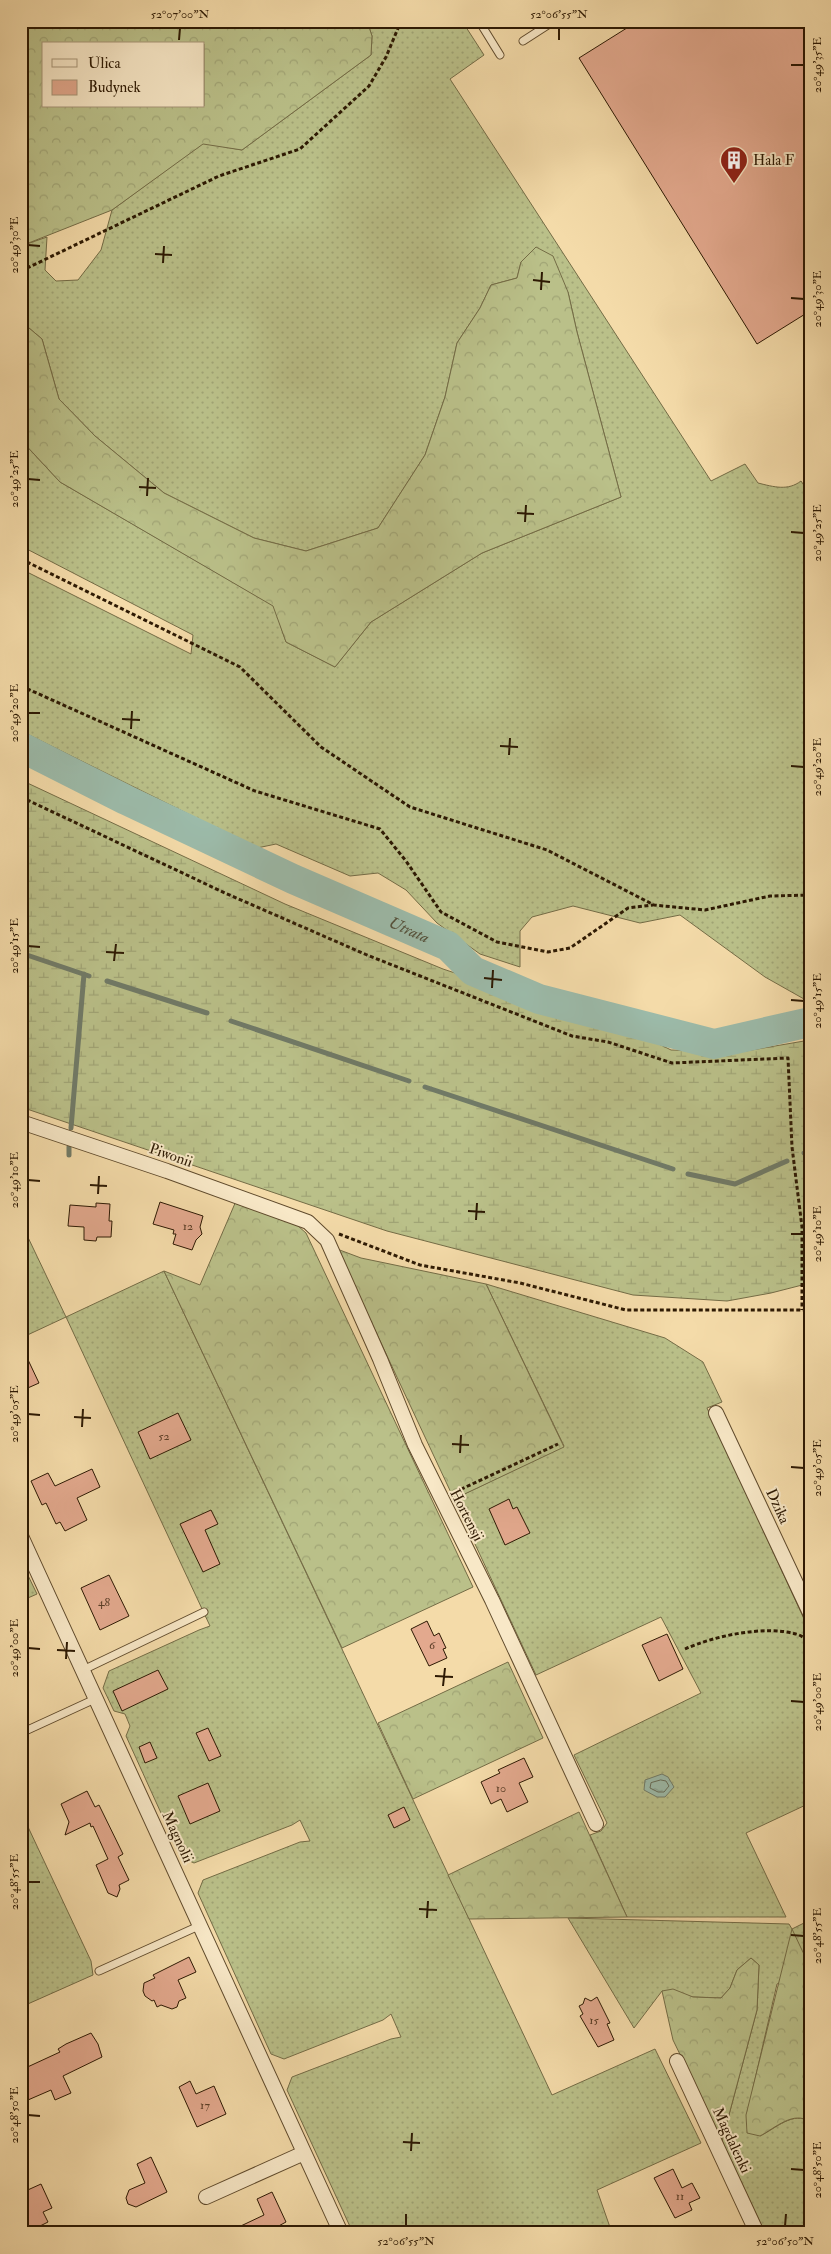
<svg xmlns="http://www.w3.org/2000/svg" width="831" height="2254" viewBox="0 0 831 2254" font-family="'IM FELL Double Pica',serif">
  <defs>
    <pattern id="grass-dots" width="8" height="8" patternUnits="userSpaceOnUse" patternTransform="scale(1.25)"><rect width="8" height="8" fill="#bac089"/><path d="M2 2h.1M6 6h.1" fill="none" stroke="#a0a475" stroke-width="1.8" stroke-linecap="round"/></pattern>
    <pattern id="forest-crowns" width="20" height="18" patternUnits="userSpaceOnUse" patternTransform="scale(1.25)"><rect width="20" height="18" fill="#bac089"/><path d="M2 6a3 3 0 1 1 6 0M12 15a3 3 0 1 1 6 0" fill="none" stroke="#a0a475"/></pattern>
    <pattern id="wetland-marsh" width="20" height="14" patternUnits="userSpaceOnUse" patternTransform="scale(1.25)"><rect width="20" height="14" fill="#bac089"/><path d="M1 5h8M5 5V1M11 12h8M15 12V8" fill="none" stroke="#a0a475"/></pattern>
    <pattern id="water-ripples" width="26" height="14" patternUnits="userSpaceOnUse" patternTransform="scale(1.25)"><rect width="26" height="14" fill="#9cbbaa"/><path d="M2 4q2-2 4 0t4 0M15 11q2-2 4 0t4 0" fill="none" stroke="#87a091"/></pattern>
  </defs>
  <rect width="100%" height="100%" fill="#f4dba9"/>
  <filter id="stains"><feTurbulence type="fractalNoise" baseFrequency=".004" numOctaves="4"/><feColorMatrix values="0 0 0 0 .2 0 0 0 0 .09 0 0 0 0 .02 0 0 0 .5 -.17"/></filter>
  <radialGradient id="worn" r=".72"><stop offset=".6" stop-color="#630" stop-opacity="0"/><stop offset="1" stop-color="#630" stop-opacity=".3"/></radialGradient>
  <!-- grass -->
  <path fill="url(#grass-dots)" stroke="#746c46" d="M367,21H462L484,55L450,79L711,481L745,464L758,483C774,487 788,491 801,481L810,494V997L804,999L765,977L680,915L640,923L573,906L532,917L520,931V967L480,954L437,923L406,890L378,873L350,876L276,844L257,848L21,731V569L191,654L193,635L21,546V440L60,482L274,606L286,642L335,667L371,622L482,553L621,497L577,332L568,292L521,262L517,278L491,285L480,308L457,343L445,397L425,455L378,528L306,551L254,538L164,493L95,436L59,399L42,339L29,328L21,327V246L47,237L45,270L56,281L78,280L101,250L112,210L203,143L242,150L371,55L372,36Z
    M24,1229L66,1317L164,1271L552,2095L655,2049L701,2143L597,2190L612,2233H353L287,2090L292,2077L391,2039L401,2037L391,2014L383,2020L284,2059L271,2054L198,1893L203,1880L300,1842L310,1841L300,1820L292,1825L194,1863L181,1857L126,1736L130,1726L125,1714L114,1711L103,1688L109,1671L199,1630L210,1626L66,1317L21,1338V1231Z
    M486,1284L665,1338L703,1362L722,1402L707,1408L810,1632V1803L746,1833L786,1917H627L590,1835L601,1831L607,1823L574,1755L701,1693L661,1617L536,1675L454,1499L564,1446Z
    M21,1561L37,1594L21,1601Z
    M21,1812L91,1961L93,1975L21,2007Z
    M568,1918L789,1924L792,1929L810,1920V1968L777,1984L753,2088L760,2136C775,2129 794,2110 810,2122V2233H765L722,2141L757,2010L759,1965L751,1958L737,1970L730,1988L721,1998L693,1997L662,1991L634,2028Z"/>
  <!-- forest -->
  <path fill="url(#forest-crowns)" stroke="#746c46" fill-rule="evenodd" d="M21,21H367L372,36L371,55L242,150L203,144L112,210L21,246ZM44,44H204V106H44Z
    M536,247L553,256L568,292L577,332L621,497L482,553L371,622L335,667L286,642L273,606L60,482L21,440V327L29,328L42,339L59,399L95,436L164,493L254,538L306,551L378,528L425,455L445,397L457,343L480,308L491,285L517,278L521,262Z
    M236,1201L289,1218L306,1233L473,1587L342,1648L164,1271L200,1285Z
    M337,1249L361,1258L486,1284L564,1447L454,1499Z
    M508,1662L543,1738L413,1799L378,1723Z
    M579,1812L627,1917L469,1919L448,1875Z
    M792,1929L810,1967V2122C794,2110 775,2128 760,2136L747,2133L746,2115Z
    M751,1958L759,1965L757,2010L722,2141L673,2040L662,1991L673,1989L693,1997L721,1998L730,1988L737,1970Z"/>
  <!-- wetland -->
  <path fill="url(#wetland-marsh)" stroke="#746c46" d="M21,780L285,904L443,969L643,1036L671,1050L740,1052L810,1040V1283L771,1293L727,1301L633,1295L387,1231L21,1107Z"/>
  <!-- water -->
  <path fill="url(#water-ripples)" stroke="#707a67" d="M662,1774L668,1777L674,1787L665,1797H657L644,1790L645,1780Z"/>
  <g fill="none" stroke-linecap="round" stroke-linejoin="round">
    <!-- shore -->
    <path stroke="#646a56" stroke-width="1" d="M661,1780L666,1781L669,1786L664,1792H658L650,1788L651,1783Z"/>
    <!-- stream -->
    <path stroke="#707a67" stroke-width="5" d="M21,953L89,976
      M107,981L207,1013
      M231,1021L409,1081
      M425,1087L673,1169
      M71,1128L84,974
      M804,1153L810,1151
      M69,1155V1147
      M688,1174L735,1184L787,1161"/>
    <!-- river -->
    <path stroke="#9cbbaa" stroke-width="30" id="s1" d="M21,747L126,800L293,879L448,946L473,971L539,999L714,1044L810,1022"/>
  </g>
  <!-- building -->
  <path fill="#e3a98e" stroke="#2d1903" d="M638,21H810V311L757,344L579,58Z
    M160,1202L203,1216L200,1227L202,1234L196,1240L192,1250L173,1244L176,1234H173L174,1230L153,1224Z
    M96,1203L110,1204L109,1221H112L111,1237H97L96,1241L84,1240V1227L68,1226L70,1205L96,1207Z
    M21,1345L39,1383L21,1391Z
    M178,1413L191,1440L150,1459L138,1432Z
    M92,1469L100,1487L77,1498L87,1520L65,1531L60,1522L56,1524L46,1503L42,1505L31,1481L48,1473L55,1486Z
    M509,1499L513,1509L517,1507L530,1533L505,1545L489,1509Z
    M211,1510L218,1524L205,1530L220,1564L203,1572L180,1524Z
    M109,1575L129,1616L100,1630L81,1588Z
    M427,1621L434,1636L439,1633L446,1648L443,1649L447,1658L429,1666L411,1629Z
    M667,1634L683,1669L659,1681L642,1645Z
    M158,1670L168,1689L122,1711L113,1691Z
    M208,1728L221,1756L209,1761L196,1733Z
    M150,1742L157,1758L145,1763L139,1747Z
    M524,1758L533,1777L519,1783L528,1802L507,1812L501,1799L491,1804L481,1782L500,1773L498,1770Z
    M208,1783L220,1811L190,1824L178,1796Z
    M87,1791L95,1807L99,1805L123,1854L118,1857L129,1880L119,1885L120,1889L117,1897L108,1893L96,1865L108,1859L93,1826L91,1827L90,1823L65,1835L69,1822L61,1804Z
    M404,1807L410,1820L394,1828L388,1815Z
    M189,1957L196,1972L178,1980L186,1998L179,2001L177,2007L172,2009L161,2005L157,2007L154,2000L152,2001L145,1996L143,1991L144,1983L155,1978L153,1975Z
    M597,1997L610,2023L607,2024L614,2040L598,2047L580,2016L583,2014L579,2006L583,2004L585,1998L591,2001Z
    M91,2033L98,2044L102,2057L63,2076L71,2093L55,2100L51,2090L21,2103V2070L60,2052L58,2049L66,2044Z
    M190,2081L196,2094L214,2086L226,2114L197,2127L179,2087Z
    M151,2157L167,2192L136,2207L128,2204L126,2198L129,2190L145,2183L137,2164Z
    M673,2169L682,2188L692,2183L700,2198L689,2203L692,2210L675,2218L654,2178Z
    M41,2184L52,2208L43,2212L48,2222L30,2231L21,2206V2193Z
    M272,2192L286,2222L273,2229L274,2233H226L264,2215L257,2199Z"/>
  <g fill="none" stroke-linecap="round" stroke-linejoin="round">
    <!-- lane casing -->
    <g stroke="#5f4a2c" stroke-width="9">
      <path id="lane" d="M479,21L500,55
        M523,41L554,21
        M83,1670L204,1612
        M21,1733L95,1699
        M99,1971L201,1925"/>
    </g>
    <!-- street casing -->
    <g stroke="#5f4a2c" stroke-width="16">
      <path id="street" d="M21,1122L167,1171L308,1222L327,1240L380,1359L415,1445L492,1600L596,1824
        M716,1413L810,1613
        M21,1536L341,2233
        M677,2061L757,2233
        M206,2197L304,2153"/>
    </g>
    <!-- path -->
    <path stroke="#2d1903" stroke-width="3" stroke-dasharray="4 2.5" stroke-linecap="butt" d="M21,271L219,176L300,149L369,86L386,57L401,21
      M21,559L240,667L321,747L410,807L547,850L654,905L705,910L770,896L810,895
      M21,686L255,791L380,829L406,861L441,912L497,942L548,952L570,948L628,908L653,905
      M21,797L225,893L367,955L572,1036L608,1042L672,1063L788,1058L792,1147L802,1227V1310
      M339,1234L420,1265L520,1283L626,1310H810
      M455,1492L558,1444
      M685,1649C714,1636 765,1625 796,1634C801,1635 805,1639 810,1641"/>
    <!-- lane -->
    <use href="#lane" stroke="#f8e8c7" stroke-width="7"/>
    <!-- street -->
    <use href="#street" stroke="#f8e8c7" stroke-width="14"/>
  </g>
  <!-- ticks -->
  <path fill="none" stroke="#2d1903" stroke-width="2" d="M179,40L180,28M559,40V28M791,65H804M28,245L40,246M155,254L172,255M163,263L164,246M533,280L550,282M541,290L542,272M791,298L804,299M28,479L40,480M139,487L156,488M147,496L148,478M517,513L534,514M525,522L526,505M791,532L804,533M28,713H40M122,719L140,720M131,729L132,711M500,746L518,747M509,755L510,738M791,766L804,767M28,946L40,947M106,952L124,953M114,961L116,944M484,978L502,980M492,988L493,970M791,1000L804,1001M28,1180L40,1181M90,1185L107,1186M98,1194L99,1176M468,1211L485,1212M476,1220L477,1203M791,1234H804M28,1414L40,1415M74,1417L91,1418M82,1427L83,1409M452,1444L469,1445M460,1453L461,1435M791,1467L804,1468M28,1648L40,1649M57,1650L75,1651M66,1659L67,1642M435,1676L453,1677M443,1686L445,1668M791,1701L804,1702M28,1882H40M419,1909L437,1910M427,1918L428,1901M791,1935L804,1936M28,2115L40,2116M403,2142L420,2143M411,2151L412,2133M791,2169L804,2170M406,2226V2214M785,2226L786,2214"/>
  <!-- icons -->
  <defs>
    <g id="building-pin" transform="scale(1.4375)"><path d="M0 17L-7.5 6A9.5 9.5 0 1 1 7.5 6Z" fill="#8f2418" stroke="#f8e8c7"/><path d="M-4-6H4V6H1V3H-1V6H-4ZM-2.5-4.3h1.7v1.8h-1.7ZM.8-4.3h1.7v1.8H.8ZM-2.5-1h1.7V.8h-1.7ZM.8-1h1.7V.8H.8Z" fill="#fff"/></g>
  </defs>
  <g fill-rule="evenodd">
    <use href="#building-pin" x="734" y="160"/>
  </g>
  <g text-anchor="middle" stroke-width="4" stroke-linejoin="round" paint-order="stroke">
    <!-- number labels -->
    <g font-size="12" fill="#5a3d26">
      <text x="188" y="1230">12</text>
      <text x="164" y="1440">52</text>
      <text x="104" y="1606">48</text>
      <text x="432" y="1649">6</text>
      <text x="501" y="1792">10</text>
      <text x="594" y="2024">15</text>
      <text x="205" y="2109">17</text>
      <text x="680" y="2200">11</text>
    </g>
    <!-- poi labels -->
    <g font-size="15" fill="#2d1903" stroke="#f8e8c7" text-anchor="start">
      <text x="753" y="165">Hala F</text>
    </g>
    <!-- street labels -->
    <g font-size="15" fill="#2d1903" stroke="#f8e8c7">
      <text transform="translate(171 1155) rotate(19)" y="5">Piwonii</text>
      <text transform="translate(778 1506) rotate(65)" y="5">Dzika</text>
      <text transform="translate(467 1515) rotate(63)" y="5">Hortensji</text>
      <text transform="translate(178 1837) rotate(65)" y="5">Magnolii</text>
      <text transform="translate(732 2140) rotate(65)" y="5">Magdalenki</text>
    </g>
    <!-- water labels -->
    <g font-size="16" font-style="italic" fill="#54523d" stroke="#f8e8c7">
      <text dy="6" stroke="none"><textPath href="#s1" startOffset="429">Utrata</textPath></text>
    </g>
  </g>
  <!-- margin -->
  <rect width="831" height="2254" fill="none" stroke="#f4dba9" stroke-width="55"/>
  <!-- legend -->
  <rect x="42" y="42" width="162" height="65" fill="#f8e8c7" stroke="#a79579"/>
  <rect x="52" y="59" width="25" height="8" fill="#f8e8c7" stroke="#a79579"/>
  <text x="88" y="68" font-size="15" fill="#2d1903">Ulica</text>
  <rect x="52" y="80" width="25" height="15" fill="#e3a98e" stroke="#a79579"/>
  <text x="88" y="92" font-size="15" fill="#2d1903">Budynek</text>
  <rect x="28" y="28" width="776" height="2198" fill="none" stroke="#2d1903" stroke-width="2"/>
  <g font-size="12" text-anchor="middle" fill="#2d1903">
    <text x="180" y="18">52°07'00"N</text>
    <text x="559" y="18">52°06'55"N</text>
    <text transform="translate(817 65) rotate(-90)" y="4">20°49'35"E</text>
    <text transform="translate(14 245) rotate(-90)" y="4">20°49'30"E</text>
    <text transform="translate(817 299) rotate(-90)" y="4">20°49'30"E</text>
    <text transform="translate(14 479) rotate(-90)" y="4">20°49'25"E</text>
    <text transform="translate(817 533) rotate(-90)" y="4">20°49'25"E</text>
    <text transform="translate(14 713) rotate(-90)" y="4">20°49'20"E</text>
    <text transform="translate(817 767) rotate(-90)" y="4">20°49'20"E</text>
    <text transform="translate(14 946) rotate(-90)" y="4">20°49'15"E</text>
    <text transform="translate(817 1001) rotate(-90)" y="4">20°49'15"E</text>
    <text transform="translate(14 1180) rotate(-90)" y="4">20°49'10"E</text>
    <text transform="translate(817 1234) rotate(-90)" y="4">20°49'10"E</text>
    <text transform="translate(14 1414) rotate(-90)" y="4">20°49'05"E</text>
    <text transform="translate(817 1468) rotate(-90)" y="4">20°49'05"E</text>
    <text transform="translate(14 1648) rotate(-90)" y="4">20°49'00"E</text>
    <text transform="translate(817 1702) rotate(-90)" y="4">20°49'00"E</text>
    <text transform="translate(14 1882) rotate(-90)" y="4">20°48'55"E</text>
    <text transform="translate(817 1936) rotate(-90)" y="4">20°48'55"E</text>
    <text transform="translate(14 2115) rotate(-90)" y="4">20°48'50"E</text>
    <text transform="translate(817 2170) rotate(-90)" y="4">20°48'50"E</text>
    <text x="406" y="2245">52°06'55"N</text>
    <text x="785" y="2245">52°06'50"N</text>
  </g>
  <rect width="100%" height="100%" filter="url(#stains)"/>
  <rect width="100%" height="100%" fill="url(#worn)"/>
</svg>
